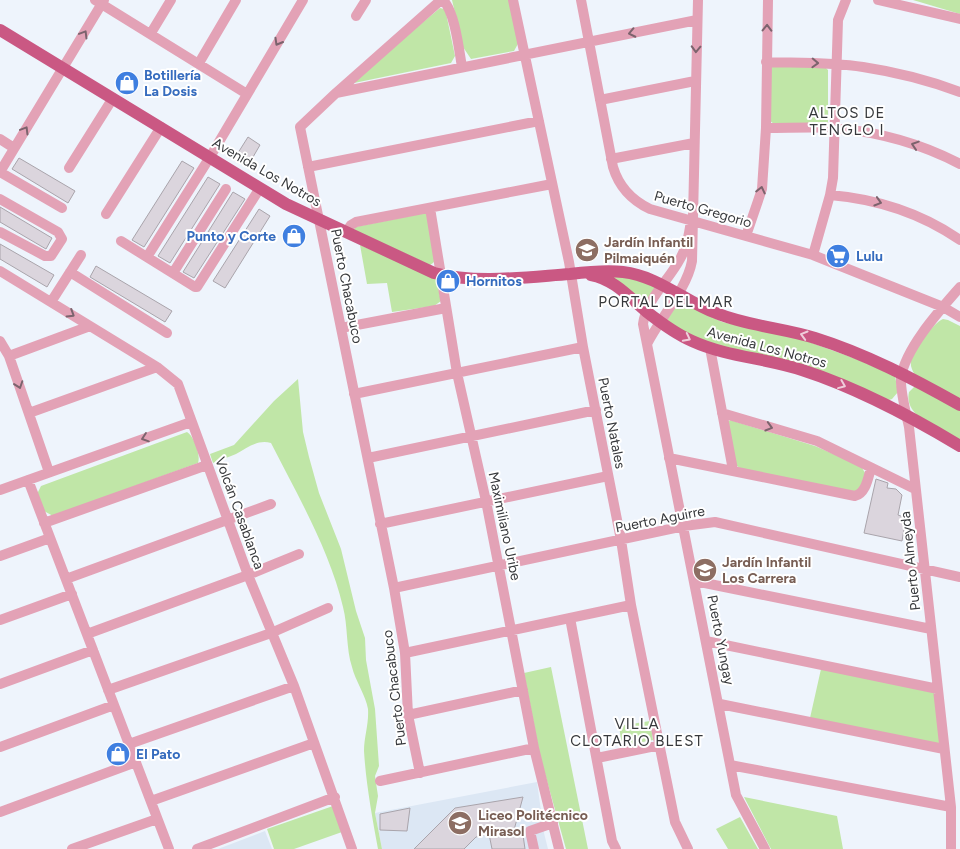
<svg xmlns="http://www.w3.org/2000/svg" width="960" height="849" viewBox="0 0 960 849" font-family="Figtree,sans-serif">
  <rect width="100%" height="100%" fill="#eef4fc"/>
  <!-- built -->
  <path fill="#dce7f4" d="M537,782L544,833L548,849H382L375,813Z
    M265,831L272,849H218Z"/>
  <!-- green -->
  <path fill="#c0e6a7" d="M452,0H509L519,42L514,51L471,59L463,47Z
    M913,0H960V14Z
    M440,8L444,9L446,13L455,56L451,63L354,83L357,77Z
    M774,65L825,67L828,70V123L774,124L769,120L770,69Z
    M425,213L427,215L436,259L433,263L430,265L354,230L355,227Z
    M360,245L436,278L441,301L434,306L392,312L387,283L367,284Z
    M606,273L641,279L656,288L646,304Z
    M678,302H682L722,322L798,338L859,360L895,376L898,392L892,399L889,400L712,345L685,333L667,320Z
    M943,319L948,320L960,326V399L915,375C912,370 910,366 911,360C913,350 933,323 943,319Z
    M298,379L303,432L309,457L319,493L341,549L356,611L365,638L366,660L375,709L379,766L375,776L378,796L375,813L382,849H378C372,816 366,784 364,751C364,737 369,724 368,709C366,696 355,680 352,667C346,649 348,626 343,607C330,551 297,494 271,443C258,439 247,448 236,454C229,457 220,460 213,463L210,454L234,445L274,401Z
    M915,386L960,410V440L917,415C910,408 907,401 909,392Z
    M730,420L815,446L861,466L865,473L862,488L858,492L742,470L736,465L728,422Z
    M187,432C194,436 201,455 198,463L53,516L44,511L37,494L41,486Z
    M551,667L588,849H566L540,756L524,673Z
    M821,669L930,690L935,694L940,744L810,718Z
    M650,721L653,740L622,746L619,726Z
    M744,797L837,816L843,849H771Z
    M333,806L342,832L294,849H274L267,829Z
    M740,817L758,849H728L716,829Z"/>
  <!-- building -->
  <path fill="#dbd5dd" stroke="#a9a4ab" d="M248,137L260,145L249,164L236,156Z
    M19,158L75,191L68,203L12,169Z
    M182,161L194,168L144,247L132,240Z
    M208,177L220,184L170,263L158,256Z
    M233,192L245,199L194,278L183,272Z
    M0,207L52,238L46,249L0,222Z
    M259,209L270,216L225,288L213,281Z
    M0,244L54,275L47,287L0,259Z
    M96,266L172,311L165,322L90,277Z
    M876,479L888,483L887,488L896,489L902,495L898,515L906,518L902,541L864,533Z
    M523,797L514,830L522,828L525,849H492L489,834L476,837L464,849H414L455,808Z
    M410,808L407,831L380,830V814Z"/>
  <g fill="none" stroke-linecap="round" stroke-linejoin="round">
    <!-- minor -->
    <path stroke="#e3a2b6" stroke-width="10" d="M95,0L247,94
      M443,0C455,12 459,50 462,67
      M513,0L569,262L583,347L621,540L631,605L675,822L688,849
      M581,0L613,167C619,187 631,200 650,209L813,255L943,307L960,317
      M878,0L960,19
      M356,16L366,0
      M151,33L171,0
      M766,62C798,63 831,62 863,67C896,72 928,80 960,92
      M199,63L236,0
      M336,93L441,0
      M600,100L695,81
      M766,128C789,128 812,127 835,128C878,132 922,144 960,164
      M0,139L14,148
      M611,159L694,143
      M308,167L539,121
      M69,168L113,98
      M0,172L104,0
      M0,172L62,208
      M830,195C877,199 921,213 960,240
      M0,199L58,232L62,239L51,256H45L0,232
      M430,208L457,373L486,501L534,748L559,849
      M106,214L161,127
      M691,221C689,234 687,247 680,259C669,280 646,300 643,324L736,795L765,849
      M346,232L351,225L356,222L552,184
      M746,236L762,189L766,128L768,0
      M121,241L195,287H197L260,188
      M813,255L830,195L833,178L838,20L846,0
      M147,257L210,157L303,0
      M0,271L157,367L178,384L248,575L294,686L352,849
      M70,272L167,333
      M173,273L226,189
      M51,302L81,255
      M341,328L446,308
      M0,341L9,356L49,472
      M647,344C660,318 687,289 692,261L698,0
      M710,348L733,470
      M9,356L90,326
      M354,394L583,347
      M29,413L157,367
      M722,413L817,441L915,489
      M368,458L596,410
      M669,458L855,496C866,493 868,478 871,468
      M28,480L169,849
      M0,490L191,422
      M44,523L207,465
      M380,524L608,476
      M0,556L50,538
      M66,579L271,504
      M695,581L931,629
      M394,588L684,526L715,522L960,577
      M570,618L612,841L616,849
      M0,620L72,594
      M87,634L248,575L299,554
      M706,641L938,689
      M405,653L631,605
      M0,684L93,650
      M108,690L271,633L328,608
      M720,704L944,749
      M408,715L523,690
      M129,744L294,686
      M0,747L114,705
      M597,758L660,745
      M730,765L951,807
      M420,773L408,715L405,653L394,588L300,127L336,93L697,20
      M380,781L534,748
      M151,801L314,743
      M0,812L136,762
      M72,849L157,819
      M197,849L335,797
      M534,849L530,831L553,823
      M951,849V807L909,427C906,413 900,391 901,377C906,347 940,310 960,287"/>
    <!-- major -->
    <path stroke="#ca5883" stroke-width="12" d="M0,30L286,204L434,273C476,284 527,277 570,274C587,272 605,270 623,272C658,276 684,301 716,313C748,326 783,328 815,338C866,354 914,379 960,405
      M591,275C614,279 630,298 647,312C661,323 676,334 692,341C727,357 766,358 802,370C858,388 910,416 960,446"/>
  </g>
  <!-- one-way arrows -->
  <defs><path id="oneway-chevron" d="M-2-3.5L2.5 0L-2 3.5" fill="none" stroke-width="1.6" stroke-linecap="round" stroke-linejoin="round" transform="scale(1.25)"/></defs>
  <g stroke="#7c636d">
    <use href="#oneway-chevron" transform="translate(767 28) rotate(-89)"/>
    <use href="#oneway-chevron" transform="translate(632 33) rotate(168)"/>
    <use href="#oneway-chevron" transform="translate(84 34) rotate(-59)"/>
    <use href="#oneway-chevron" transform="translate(278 42) rotate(120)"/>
    <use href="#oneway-chevron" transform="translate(696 49) rotate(92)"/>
    <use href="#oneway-chevron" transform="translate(815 63) rotate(2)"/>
    <use href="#oneway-chevron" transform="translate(25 130) rotate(-59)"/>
    <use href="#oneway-chevron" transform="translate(915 145) rotate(-162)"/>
    <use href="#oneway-chevron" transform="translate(761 190) rotate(-77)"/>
    <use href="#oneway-chevron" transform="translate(878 202) rotate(17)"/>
    <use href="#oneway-chevron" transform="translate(71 314) rotate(32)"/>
    <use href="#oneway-chevron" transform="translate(19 385) rotate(71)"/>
    <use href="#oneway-chevron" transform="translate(769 427) rotate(16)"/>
    <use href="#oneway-chevron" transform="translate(145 438) rotate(161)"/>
  </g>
  <g stroke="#efcdda">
    <use href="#oneway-chevron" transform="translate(804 335) rotate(-164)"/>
    <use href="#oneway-chevron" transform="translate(687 338) rotate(27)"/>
    <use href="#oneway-chevron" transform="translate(842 385) rotate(22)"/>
  </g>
  <!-- icons -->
  <defs>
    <g id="shop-disc" transform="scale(1.25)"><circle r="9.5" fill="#3f7fe0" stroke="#fff"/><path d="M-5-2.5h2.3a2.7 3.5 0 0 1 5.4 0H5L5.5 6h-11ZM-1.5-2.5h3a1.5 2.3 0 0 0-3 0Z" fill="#fff"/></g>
    <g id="school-disc" transform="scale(1.25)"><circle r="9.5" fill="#8d6e63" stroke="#fff"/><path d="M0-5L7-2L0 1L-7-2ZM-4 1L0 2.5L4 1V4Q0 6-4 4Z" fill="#fff"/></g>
    <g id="supermarket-disc" transform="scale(1.25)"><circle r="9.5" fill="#3f7fe0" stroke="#fff"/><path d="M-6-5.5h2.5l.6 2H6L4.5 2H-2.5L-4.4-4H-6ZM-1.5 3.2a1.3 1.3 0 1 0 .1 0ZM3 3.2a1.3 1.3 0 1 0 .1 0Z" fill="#fff"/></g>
  </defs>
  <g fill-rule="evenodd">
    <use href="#shop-disc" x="127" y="83"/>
    <use href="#shop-disc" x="294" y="236"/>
    <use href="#school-disc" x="587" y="250"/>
    <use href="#supermarket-disc" x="838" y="256"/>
    <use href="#shop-disc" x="448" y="281"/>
    <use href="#school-disc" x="705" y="570"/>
    <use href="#shop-disc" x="118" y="754"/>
    <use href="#school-disc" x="460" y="823"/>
  </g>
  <g text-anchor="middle" stroke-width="4" stroke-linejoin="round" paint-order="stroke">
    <!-- shop labels -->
    <g font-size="14" font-weight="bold" fill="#366cbe" stroke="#fff" text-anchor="start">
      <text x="144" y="80">Botillería<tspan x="144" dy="16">La Dosis</tspan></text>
      <text x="276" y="241" text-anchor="end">Punto y Corte</text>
      <text x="856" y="261">Lulu</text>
      <text x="466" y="286">Hornitos</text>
      <text x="136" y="759">El Pato</text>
    </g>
    <!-- street labels -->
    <g font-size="14" fill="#37393c" stroke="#fff">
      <text transform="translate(267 172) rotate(30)" y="5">Avenida Los Notros</text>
      <text transform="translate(703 209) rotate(16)" y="5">Puerto Gregorio</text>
      <text transform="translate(347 286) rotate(79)" y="5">Puerto Chacabuco</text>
      <text transform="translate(767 347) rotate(15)" y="5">Avenida Los Notros</text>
      <text transform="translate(612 423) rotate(79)" y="5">Puerto Natales</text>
      <text transform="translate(240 513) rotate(70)" y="5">Volcán Casablanca</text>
      <text transform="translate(660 519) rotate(-11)" y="5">Puerto Aguirre</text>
      <text transform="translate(505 526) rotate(78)" y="5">Maximiliano Uribe</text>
      <text transform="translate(910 561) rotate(-96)" y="5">Puerto Almeyda</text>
      <text transform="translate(721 640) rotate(79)" y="5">Puerto Yungay</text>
      <text transform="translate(394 688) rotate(-97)" y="5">Puerto Chacabuco</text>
    </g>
    <!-- education labels -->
    <g font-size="14" font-weight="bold" fill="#785e54" stroke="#fff" text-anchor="start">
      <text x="604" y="247">Jardín Infantil<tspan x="604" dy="16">Pilmaiquén</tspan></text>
      <text x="722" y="567">Jardín Infantil<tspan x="722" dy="16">Los Carrera</tspan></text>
      <text x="478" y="820">Liceo Politécnico<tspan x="478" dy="16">Mirasol</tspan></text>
    </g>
    <!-- neighbourhood labels -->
    <g font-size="15" letter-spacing="1" fill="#37393c" stroke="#fff">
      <text x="847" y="118">ALTOS DE<tspan x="847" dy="17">TENGLO I</tspan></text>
      <text x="666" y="307">PORTAL DEL MAR</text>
      <text x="637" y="729">VILLA<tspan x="637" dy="17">CLOTARIO BLEST</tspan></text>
    </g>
  </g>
</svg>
